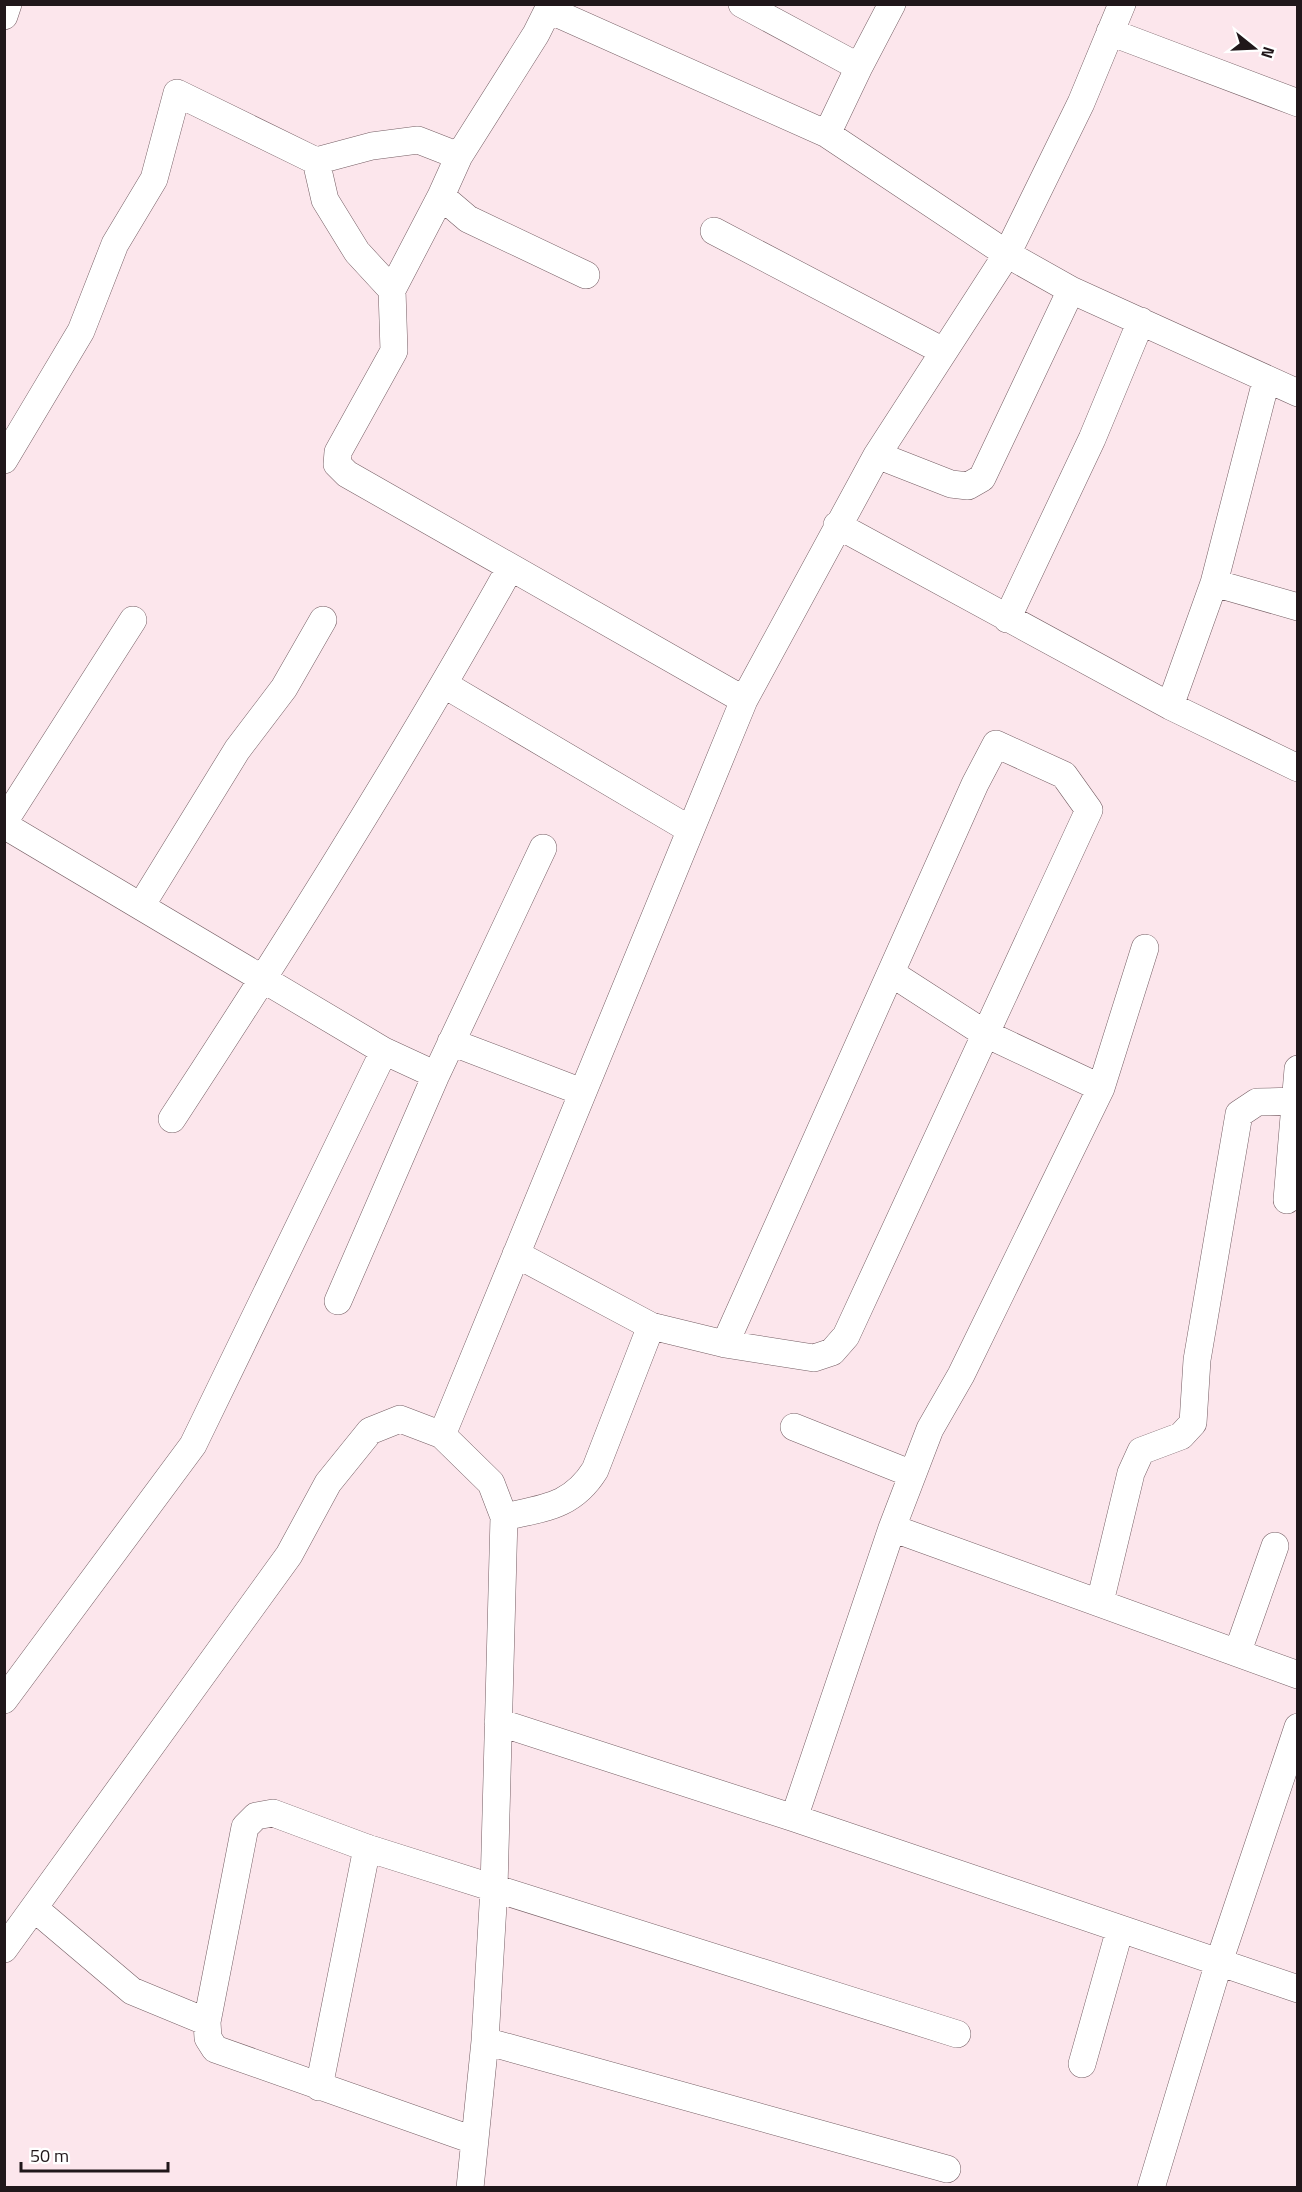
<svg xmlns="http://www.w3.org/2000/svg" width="1302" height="2192" viewBox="0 0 1302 2192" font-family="'Titillium Web',sans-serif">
  <rect width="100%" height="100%" fill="#fce6ec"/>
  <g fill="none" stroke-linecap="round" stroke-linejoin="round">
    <!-- minor casing -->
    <g stroke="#755e64" stroke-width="28">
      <path id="minor" d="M551,4L536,34L459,156L441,196L468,219L586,275
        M742,4L859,67L827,134
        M549,10L827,134L1007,254L1071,290L1298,393
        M4,16L8,4
        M1110,32L1298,103
        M859,67L892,4
        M316,161L325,200L357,252L392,290
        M441,196L392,290L394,351L338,452L337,464L347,474L744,700
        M714,231L943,351
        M877,455L951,484L968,486L982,478L1071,290
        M4,460L81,331L115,244L154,179L177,93L316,161L372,146L418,140L459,156
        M837,525L1170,706L1298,768
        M1214,583L1298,607
        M1007,619L1092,439L1141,321
        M445,685L689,829
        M1170,706L1214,583L1266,381
        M4,822L133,620
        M4,825L384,1051L436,1075
        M141,906L237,750L284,688L323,620
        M891,973L984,1033L1101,1088
        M451,1042L582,1092
        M172,1119C290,939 405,756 510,568
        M1287,1200L1298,1069
        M516,1254L651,1326
        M338,1301L436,1075L543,848
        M794,1427L912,1474
        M442,1435L744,700L877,455L1007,254L1081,103L1122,4
        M504,1517C543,1508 572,1507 595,1470L651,1326L725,1344L975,784L996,744L1064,775L1089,810L846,1336L832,1352L814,1358L725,1344
        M892,1528L1298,1675
        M1100,1602L1131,1473L1141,1451L1181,1436L1193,1423L1197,1360L1239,1114L1257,1102L1298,1101
        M1238,1651L1275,1546
        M4,1700L193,1445L384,1051
        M498,1722L794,1818L1298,1989
        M794,1818L892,1528L930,1429L961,1375L1101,1088L1145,948
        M34,1908L132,1991L207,2022
        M4,1949L289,1555L328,1483L370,1431L400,1419L442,1435L491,1483L504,1517L494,1888L485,2041L470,2188
        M485,2041L947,2169
        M1082,2064L1120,1929
        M319,2087L367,1848
        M473,2140L215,2049L208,2038L207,2022L245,1827L256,1816L273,1813L367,1848L957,2034
        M1151,2188L1219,1962L1298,1727"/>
    </g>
    <!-- minor -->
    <use href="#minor" stroke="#fff" stroke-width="27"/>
  </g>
  <!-- border -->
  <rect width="1302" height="2192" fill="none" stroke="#20171a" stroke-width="12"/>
  <!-- north arrow -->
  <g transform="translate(1254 48) rotate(108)" stroke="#ffffff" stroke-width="4.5" paint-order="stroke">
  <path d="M0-4.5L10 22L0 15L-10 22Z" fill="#20171a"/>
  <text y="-9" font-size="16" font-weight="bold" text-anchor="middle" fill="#20171a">N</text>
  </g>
  <!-- scale -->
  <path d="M21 2162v9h147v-9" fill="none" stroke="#20171a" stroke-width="3"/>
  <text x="30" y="2162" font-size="18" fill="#20171a" stroke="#ffffff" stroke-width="4.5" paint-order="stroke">50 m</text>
</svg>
